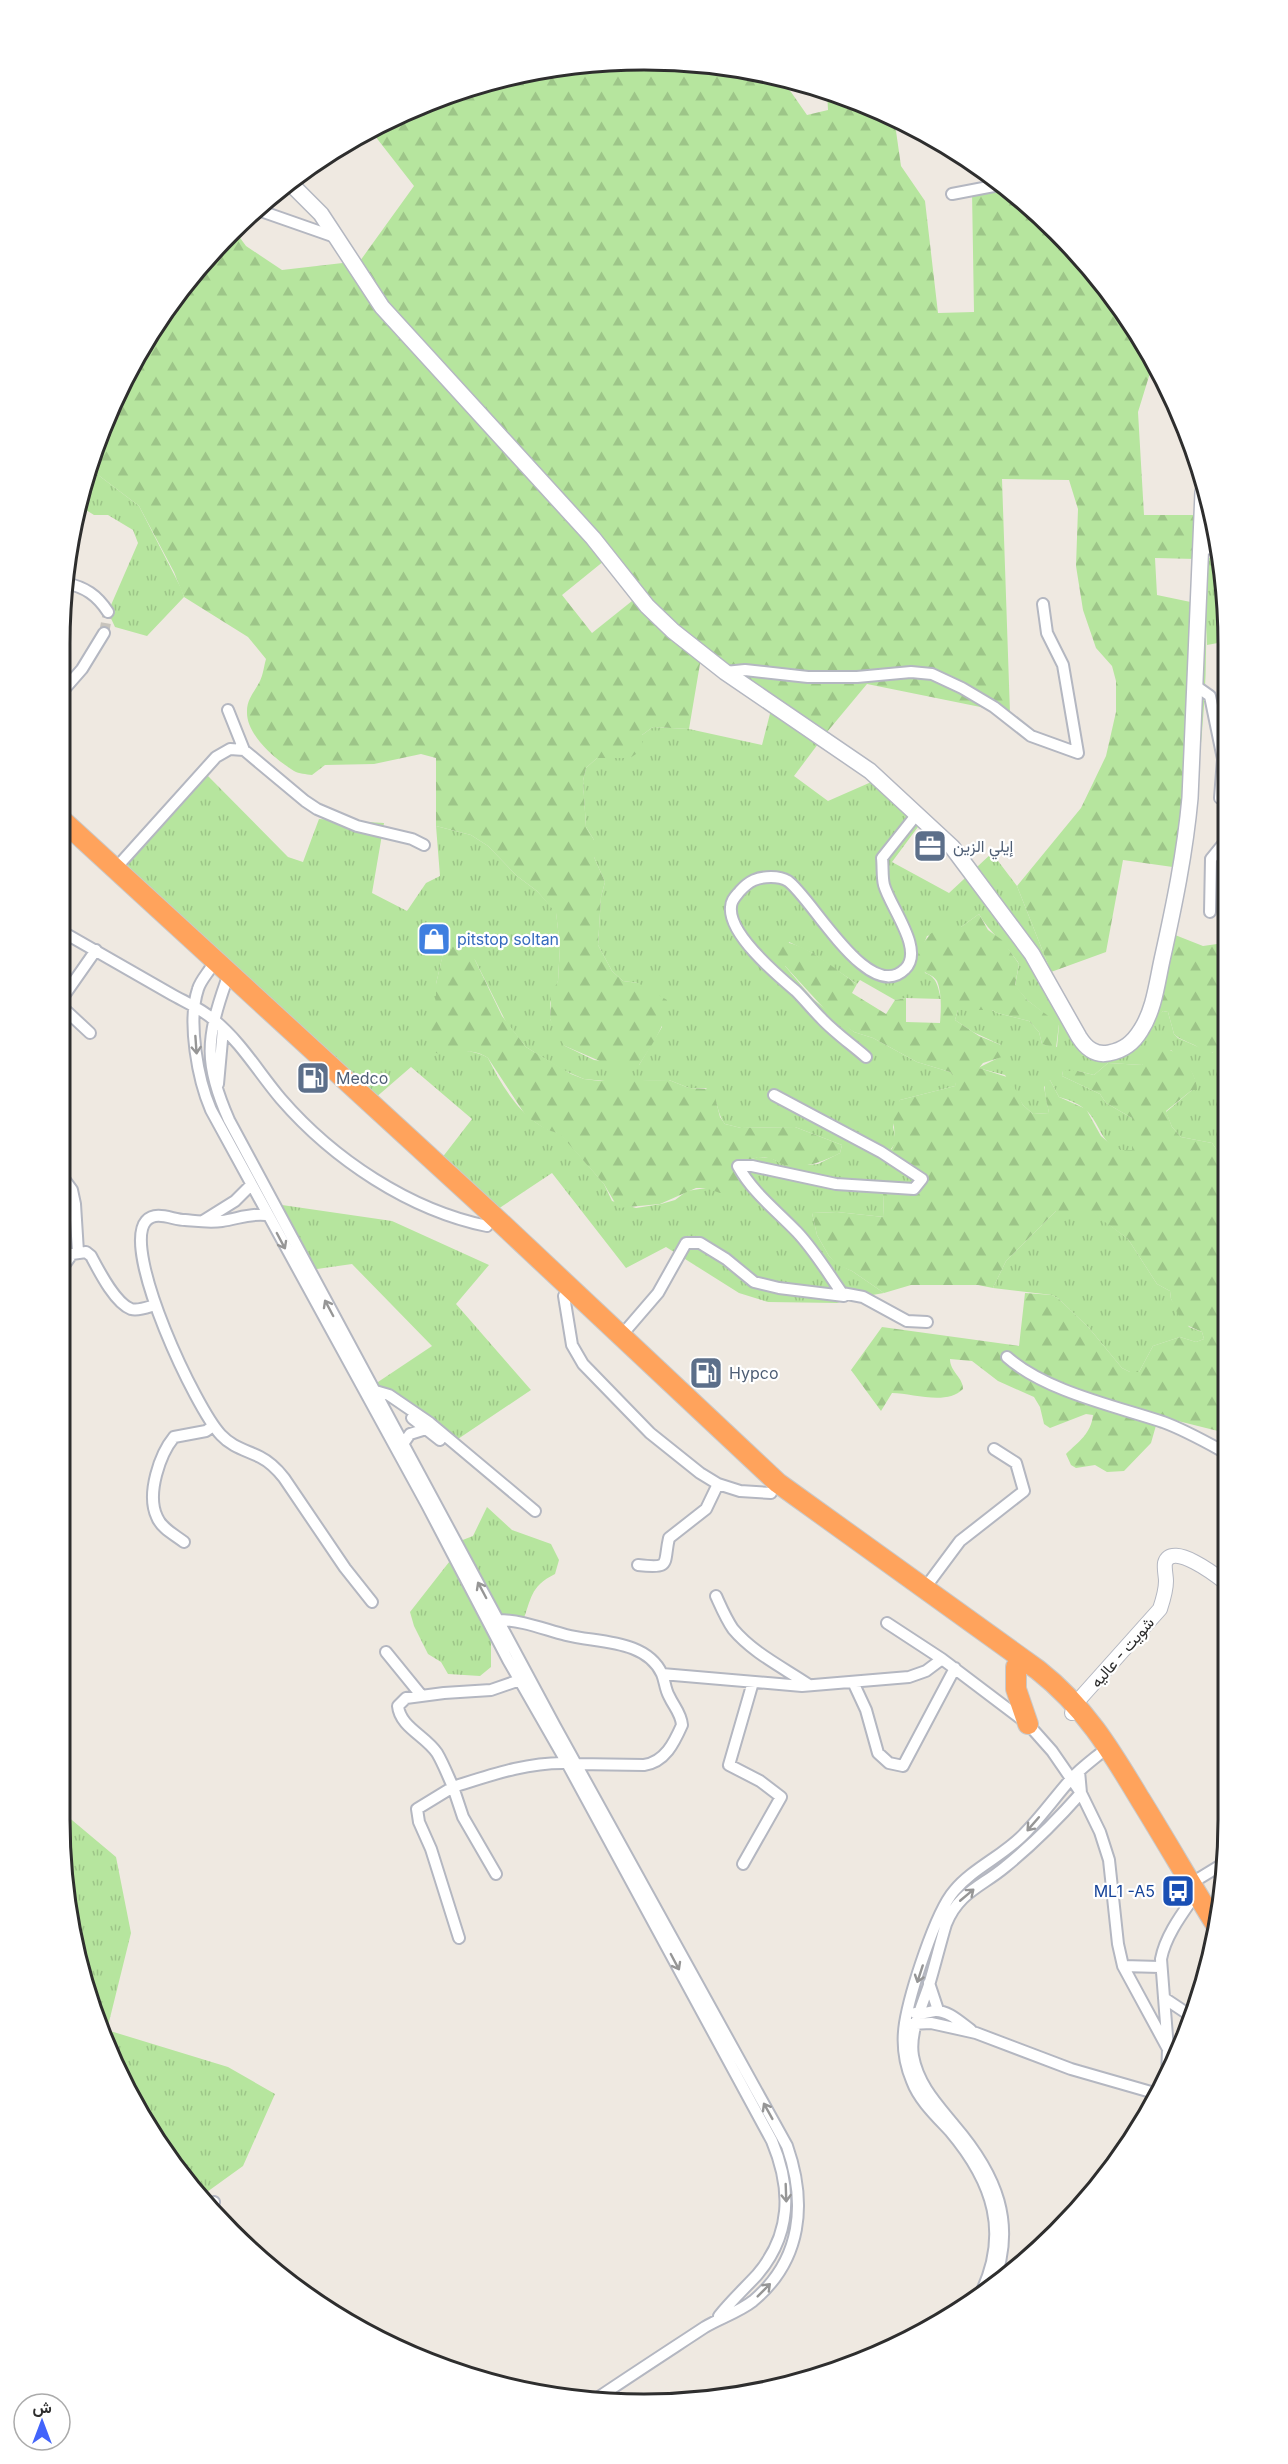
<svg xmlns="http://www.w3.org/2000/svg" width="1288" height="2464" viewBox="0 0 1288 2464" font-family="Inter,Vazirmatn,sans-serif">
  <defs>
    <pattern id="grass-tufts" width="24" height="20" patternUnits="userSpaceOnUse" patternTransform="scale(1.5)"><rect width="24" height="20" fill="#b6e59e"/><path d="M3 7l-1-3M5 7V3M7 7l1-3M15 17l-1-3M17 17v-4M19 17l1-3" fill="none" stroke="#9dc588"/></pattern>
    <pattern id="forest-firs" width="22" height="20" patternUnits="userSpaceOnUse" patternTransform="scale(1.5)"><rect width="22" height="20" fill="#b6e59e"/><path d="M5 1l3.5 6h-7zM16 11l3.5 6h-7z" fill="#9dc588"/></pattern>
  </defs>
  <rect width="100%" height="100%" fill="#efe9e1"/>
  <!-- grass -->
  <path fill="url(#grass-tufts)" fill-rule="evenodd" d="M89,468L139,506L181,588L184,597L147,636L115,627L108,612L138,543L133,530L108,515H94L78,505Z
    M1220,557L1223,567V642L1207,645L1205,605L1207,558Z
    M774,698L827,732L794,776L828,801L885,776L926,816L892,862L949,893L992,853L1017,886L1051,972L1066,1017L1095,1047L1117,1045L1163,1011L1168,1012L1174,1034L1178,1038L1212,1053L1224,1040L1225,1162L1212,1143L1181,1137L1172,1127L1166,1112L1192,1090H1196C1197,1071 1182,1062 1171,1050L1142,1065L1108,1063L1094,1075L1078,1071H1063L1062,1076L1100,1094L1106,1103L1132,1118V1150C1104,1155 1102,1127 1088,1112C1080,1104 1070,1100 1059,1097L1050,1080L1044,1087L1049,1113L1033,1114L1023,1105L1005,1075L978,1068L1000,1057L1001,1045L973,1032L955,1020L958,1010H992L997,1013L1029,1021L1039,1032L1042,1044L1057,1047L1059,1025L1027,1000L1015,986L1019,964C1007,944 990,934 979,914L961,927L927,936L921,951L925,973C937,977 938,987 941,999L906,998L895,1000L860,980L857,984L812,953L789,942L785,966L813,999L854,1032L873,1038L917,1062L950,1072L957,1079L955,1086L900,1100L893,1127L896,1142L891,1149L926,1177V1185L917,1184L883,1194L884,1217L837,1212L812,1213L817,1235L829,1256L837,1264L852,1271L884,1293L849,1299L837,1303L768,1302L739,1293L666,1247L626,1268L552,1173L492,1213L438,1163L472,1119L411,1067L374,1099L123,870L207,775L288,857L303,862L319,819L384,823L372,893L407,911L426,883L440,876L436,826L471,835L488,846L517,876L537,891L556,912L560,946L558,981L550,1003V1019L565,1046L594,1060L639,1065L662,1027L638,983L623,981L612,971L598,945L601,897L605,882L594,857V840L586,827L583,781L586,768L597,758H630L642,735L653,727L689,729L762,745ZM444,950L475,960L506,1022L526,1047L563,1070L584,1079L615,1082L669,1080L689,1088H706C720,1100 715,1110 725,1124L741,1128L795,1127L842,1145L840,1153L818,1164L808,1165H784L771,1158L758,1157L739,1163L706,1188L687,1191L675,1200L661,1204L636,1208L612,1201L604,1184L560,1133C526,1127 502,1087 488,1058C473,1048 457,1052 440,1054L436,984Z
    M282,1205L392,1221L489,1265L456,1304L531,1390L455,1441L372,1386L432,1346L352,1264L310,1270Z
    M1090,1210L1128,1239L1157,1284L1170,1291L1171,1299L1189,1327L1202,1332L1204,1339L1196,1342L1180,1337L1153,1346L1139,1372H1130L1122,1368L1089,1328L1059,1299L1052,1295L993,1288L1006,1261L1056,1211Z
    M487,1507L512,1530L551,1544L559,1560L555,1574C529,1587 532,1599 522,1623L491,1632V1667L480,1676L448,1674L441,1662L428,1654L414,1626L410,1612L453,1557L460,1541L473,1536Z
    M60,1810L116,1857L131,1933L107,2030L228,2067L275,2094L243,2166L200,2197L181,2176L138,2112L91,2008L71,1934Z"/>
  <!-- forest -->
  <path fill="url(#forest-firs)" fill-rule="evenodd" d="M683,61L774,76L791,92L807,115L828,110L827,92L889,115L896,131L901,166L925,201L938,313L974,312L972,191L1000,186L1029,205L1108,289L1159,378L1150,373L1138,412L1144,515H1195L1196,559L1155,558L1157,595L1205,605C1210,693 1197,781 1187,869L1123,860L1106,952L1051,972L1017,886L1081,808L1106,756L1116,712V681L1112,666L1096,648L1083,610L1076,566L1078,509L1069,480L1002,479L1010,713L867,684L827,732L702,652L689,729L653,727L642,735V750L630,758H597L586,768L583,781L586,827L594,840V857L605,882L601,897L598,945L612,971L623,981L638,983L667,1000C667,1026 652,1044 639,1065H609L565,1046L556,1034L550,1019L551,994L558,981L560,946L556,913L537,891L517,876L488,846L471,835L436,826V758L421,754L374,764L325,765L312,775C306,774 299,774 294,771C275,759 246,735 247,711C247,699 255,691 260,681C263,675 264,666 266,659L248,637L184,597L174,572L139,506L89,468L120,385L181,288L235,231L246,246L282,270L360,261L414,186L375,136L362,134L457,91L568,65ZM604,561L637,597L592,633L562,595Z
    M979,914L988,930L1002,940L1019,964L1015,985L1027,1000L1059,1024L1056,1048L1042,1044L1039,1032L1029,1021L997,1013L992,1010H958L955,1020L979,1036L1001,1045L1007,1051L1005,1056L983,1063L979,1068L1010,1078L1023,1105L1033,1114L1049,1113C1047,1102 1044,1094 1045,1082L1050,1080L1059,1097L1086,1109L1101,1136L1109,1143L1120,1150H1132V1118L1106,1103L1100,1094L1062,1076L1063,1071H1078L1094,1075L1108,1063L1142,1065L1159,1048C1178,1047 1197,1072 1197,1090H1192L1166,1111L1172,1127L1181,1137L1212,1143L1225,1162L1226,1433L1174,1420L1167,1419L1157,1422L1151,1443L1124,1471L1107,1472L1095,1465L1076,1468L1071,1465L1066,1454C1078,1442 1091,1434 1093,1415L1086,1414L1050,1428L1044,1424L1040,1407L1034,1397L998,1381L972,1361L950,1359C950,1372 963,1377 963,1389C946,1406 913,1393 892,1393L881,1411L851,1370L882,1327L1019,1346L1025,1293L1052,1295L1059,1299L1089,1328L1122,1368L1130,1372H1139L1153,1346L1180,1337L1196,1342L1204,1339L1202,1332L1182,1323L1171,1299L1170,1291L1157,1284L1128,1239L1090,1211H1056L1006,1261L993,1288L978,1285H911L884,1293L852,1271L837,1265L829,1256L817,1235L812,1213L837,1212L884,1217L883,1193L885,1186L893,1183L925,1184V1177L889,1155L895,1142L893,1112L900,1100L955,1086L956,1079L950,1072L917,1062L873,1038L854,1032L831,1016L775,955L776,947L781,942C805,942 837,971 857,984L852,993L886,1014L895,1000L906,998V1022L940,1023C941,1010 942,993 937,981C933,974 923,974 919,966C913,953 929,933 939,927H961Z
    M1170,933L1203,946L1224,943V1040C1208,1063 1208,1051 1192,1044C1186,1041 1179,1039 1174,1034L1168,1012L1163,1011L1155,1019Z
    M451,946L465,951L475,960L502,1016L526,1047L571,1074L584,1079L600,1081L669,1080L689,1088L713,1089L720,1117L725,1124L741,1128L795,1127L842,1145L840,1153C823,1162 804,1169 784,1165C780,1164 776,1160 772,1159C760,1155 750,1159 739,1164L742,1186L737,1192L720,1193L706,1188H696L660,1204L618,1208L604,1184L560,1134L545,1129L526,1116L488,1058C468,1045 458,1057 440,1054C435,1053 430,1051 425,1050L436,1008V984L444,949Z"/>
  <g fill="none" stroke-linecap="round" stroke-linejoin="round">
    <!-- minor-tunnel -->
    <path stroke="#c8c4bd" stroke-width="10" stroke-dasharray="10 5" stroke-linecap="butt" d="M104,633L108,612"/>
    <!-- minor casing -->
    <g stroke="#b4b7c1" stroke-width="14">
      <path id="minor" d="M952,194L999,185
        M255,209L335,237
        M1199,548L1218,549
        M65,583C85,587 97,595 108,612
        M725,672L745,670L808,677H857L911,672L932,674L962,688L994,707L1031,736L1078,753L1063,665L1047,633L1043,604
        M1193,684L1210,696L1223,759L1220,798L1224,799
        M61,693L82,669L104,633
        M228,710L244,750
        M116,868L216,757L230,749L244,750L305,801L317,809L357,826L412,839L424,845
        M1210,912L1211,859L1224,843
        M61,931C98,952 135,973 171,994C185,1002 202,1009 214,1020C241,1042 259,1073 281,1099C333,1159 409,1210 487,1226
        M210,969C206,975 200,982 198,989C187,1022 198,1080 211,1110L427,1505L508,1660L567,1763L772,2141C792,2189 792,2234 757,2275C744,2289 731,2301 719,2316
        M226,982C206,1039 204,1064 229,1120L555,1726L787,2146C807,2203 802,2260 753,2301C739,2312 720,2318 705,2327C667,2352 630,2376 593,2401
        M61,1000L96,950
        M61,1006L90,1033
        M866,1057C851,1044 834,1032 821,1018C812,1009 805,1000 796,991C777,975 728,934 731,907C731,900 736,896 740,891C749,881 757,877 771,877C777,877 783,878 788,881C812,898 869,1005 905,969C925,950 890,907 884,885C882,877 883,867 882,858L917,814
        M218,1084L223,1029
        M61,1175L72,1190L75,1204L78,1252
        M266,1215C250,1213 237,1219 222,1221C210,1223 197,1221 185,1220C173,1220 156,1210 146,1221C121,1250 196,1409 221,1435C232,1447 246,1450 260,1457C270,1462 277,1469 284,1478L345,1568L372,1602
        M203,1221L235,1201L251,1185
        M61,1270L72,1254L86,1252L91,1256C99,1271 115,1303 131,1309C139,1311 148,1307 155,1305
        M842,1293L863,1297L907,1321L927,1322
        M564,1296L572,1345L583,1364L650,1433L700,1473L718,1484
        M621,1336L658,1293L686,1243H700L726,1259L754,1282L779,1288L844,1296C829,1275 815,1251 797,1232C776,1210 753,1193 738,1166H752L836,1184L914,1189L922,1179L881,1152L774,1095
        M1007,1357C1045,1391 1115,1406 1163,1422C1185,1430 1206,1442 1226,1453
        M372,1390L389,1395L430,1423L535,1511
        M412,1418L440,1440
        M403,1444L410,1434L426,1429
        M184,1542C175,1535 161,1528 157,1517C146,1494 160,1454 174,1437L206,1431L213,1426
        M638,1565C672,1569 663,1564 669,1538L706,1509L718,1484L740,1491L771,1493
        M925,1588L960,1541L1024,1491L1016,1463L994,1449
        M716,1596C721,1607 726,1619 733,1629C753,1653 784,1668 809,1685
        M498,1620C522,1620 543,1629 566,1635C597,1643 646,1639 662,1674C665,1681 665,1689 669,1696C674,1707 681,1713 682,1725C674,1743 665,1762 644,1765L576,1764
        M887,1623L942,1659L1028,1724L1052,1751L1081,1793L1100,1832L1109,1860L1118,1944L1123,1966L1168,2049L1175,2058
        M386,1652L421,1695
        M662,1674L802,1686L909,1677L926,1671L942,1659
        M853,1682L866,1710L878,1753L889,1763L903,1766L955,1668
        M743,1864L781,1797L760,1781L729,1765L753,1682
        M496,1874L463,1817L453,1787C491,1775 527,1762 567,1763
        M1190,1884L1226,1862
        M459,1938L431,1849L419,1822L417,1809L453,1787C448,1776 443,1763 437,1753C426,1736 400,1727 398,1706L406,1698L444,1693L491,1690L520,1680
        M1123,1966L1160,1967
        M929,1983L938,2010
        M1164,1998L1191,2016
        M915,2013C922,2015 927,2012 935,2011C948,2010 961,2023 971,2030
        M911,2024L931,2023L976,2033L1071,2069L1158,2094
        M1167,2079L1168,2049L1161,1959C1165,1938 1179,1918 1191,1901
        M212,2209L214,2202
        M992,2287C1018,2224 996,2174 954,2125C936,2103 918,2084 913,2056C909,2033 922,2006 929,1985C935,1965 940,1944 946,1924C959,1892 981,1887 1005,1867C1032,1845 1058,1819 1081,1793L1079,1771
        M979,2297C1011,2234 993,2182 950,2131C936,2116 919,2100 912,2081C904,2062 902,2042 905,2023C910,1993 935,1913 954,1891C973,1868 1003,1856 1024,1834C1041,1817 1055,1797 1071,1779C1080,1769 1091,1761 1102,1752"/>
    </g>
    <!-- tertiary casing -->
    <g stroke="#b4b7c1" stroke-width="16">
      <path id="tertiary" d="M1072,1713L1076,1703L1160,1609C1163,1600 1166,1591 1166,1581C1166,1576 1164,1568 1165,1563C1172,1541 1217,1576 1226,1583"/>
    </g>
    <!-- secondary casing -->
    <g stroke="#b4b7c1" stroke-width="18">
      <path id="secondary" d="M290,183L321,214L382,307L593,538L647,606L673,631L725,672L870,771L952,847L1032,954L1079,1037C1086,1048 1095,1056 1109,1053C1124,1050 1133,1043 1141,1030C1154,1010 1157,983 1162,960C1174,906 1185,853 1190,798L1203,492"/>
    </g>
    <!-- motorway casing -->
    <g stroke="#c9c9c9" stroke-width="22">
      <path id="motorway" d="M61,819L485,1208L778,1483L1038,1670C1085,1707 1110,1749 1140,1799C1166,1841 1190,1883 1216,1925
        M1016,1667V1689L1028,1724"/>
    </g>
    <!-- minor -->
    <use href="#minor" stroke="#fff" stroke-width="10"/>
    <!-- tertiary -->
    <use href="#tertiary" stroke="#fff" stroke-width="14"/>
    <!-- secondary -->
    <use href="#secondary" stroke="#fff" stroke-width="15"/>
    <!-- motorway -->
    <use href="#motorway" stroke="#ffa35c" stroke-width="20"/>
  </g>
  <!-- one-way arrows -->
  <defs><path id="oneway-shaft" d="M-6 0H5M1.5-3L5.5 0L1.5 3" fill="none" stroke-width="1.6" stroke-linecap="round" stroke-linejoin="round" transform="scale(1.5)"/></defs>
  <g stroke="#969696">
    <use href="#oneway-shaft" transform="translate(196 1045) rotate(86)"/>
    <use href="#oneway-shaft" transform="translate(281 1241) rotate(62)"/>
    <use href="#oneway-shaft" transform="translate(329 1308) rotate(-118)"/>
    <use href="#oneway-shaft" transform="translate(482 1590) rotate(-118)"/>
    <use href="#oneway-shaft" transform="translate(1033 1824) rotate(131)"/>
    <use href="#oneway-shaft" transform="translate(967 1895) rotate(-40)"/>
    <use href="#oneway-shaft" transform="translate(675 1962) rotate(62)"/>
    <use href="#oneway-shaft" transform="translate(920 1974) rotate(108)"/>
    <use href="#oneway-shaft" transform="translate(768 2111) rotate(-119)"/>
    <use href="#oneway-shaft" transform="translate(786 2193) rotate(88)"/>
    <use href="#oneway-shaft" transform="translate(764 2290) rotate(-45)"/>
  </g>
  <!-- icons -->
  <defs>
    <g id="office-square" transform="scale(1.725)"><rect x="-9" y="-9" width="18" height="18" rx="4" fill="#5c6f8a" stroke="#fff"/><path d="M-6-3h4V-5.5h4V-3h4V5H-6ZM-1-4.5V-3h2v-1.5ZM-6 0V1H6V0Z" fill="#fff"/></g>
    <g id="shop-square" transform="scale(1.725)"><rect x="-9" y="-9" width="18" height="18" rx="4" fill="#3f7fe0" stroke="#fff"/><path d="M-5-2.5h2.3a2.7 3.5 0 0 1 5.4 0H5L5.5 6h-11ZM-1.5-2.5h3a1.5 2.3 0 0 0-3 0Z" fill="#fff"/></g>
    <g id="fuel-square" transform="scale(1.725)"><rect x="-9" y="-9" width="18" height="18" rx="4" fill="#5c6f8a" stroke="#fff"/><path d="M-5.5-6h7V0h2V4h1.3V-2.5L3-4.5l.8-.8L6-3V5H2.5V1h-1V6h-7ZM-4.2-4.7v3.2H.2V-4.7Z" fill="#fff"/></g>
    <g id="bus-square" transform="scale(1.725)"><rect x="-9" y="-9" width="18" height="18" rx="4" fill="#1a4fb4" stroke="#fff"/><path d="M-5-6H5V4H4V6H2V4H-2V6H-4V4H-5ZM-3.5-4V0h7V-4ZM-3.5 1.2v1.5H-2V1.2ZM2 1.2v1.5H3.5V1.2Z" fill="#fff"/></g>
  </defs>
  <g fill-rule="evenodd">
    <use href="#office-square" x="930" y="846"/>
    <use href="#shop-square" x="434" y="939"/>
    <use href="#fuel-square" x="313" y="1078"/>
    <use href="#fuel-square" x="706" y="1373"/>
    <use href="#bus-square" x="1178" y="1891"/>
  </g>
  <g text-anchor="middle" stroke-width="4.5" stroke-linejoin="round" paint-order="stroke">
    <!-- service labels -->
    <g font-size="16" fill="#4e5e75" stroke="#fff" text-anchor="start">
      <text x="953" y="852">إيلي الزين</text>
      <text x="336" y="1084">Medco</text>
      <text x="729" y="1379">Hypco</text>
    </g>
    <!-- shop labels -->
    <g font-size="16" fill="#366cbe" stroke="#fff" text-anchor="start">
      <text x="457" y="945">pitstop soltan</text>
    </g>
    <!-- street labels -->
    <g font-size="16" fill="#2e2e2e" stroke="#fff">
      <text transform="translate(1122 1652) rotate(-49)" y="6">شويت - عاليه</text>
    </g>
    <!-- transit labels -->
    <g font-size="16" fill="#164399" stroke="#fff" text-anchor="end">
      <text x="1155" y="1897">ML1 -A5</text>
    </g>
  </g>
  <!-- crop -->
  <path d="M0 0H1288V2464H0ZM644 70H644A574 574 0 0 1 1218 644V1820A574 574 0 0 1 644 2394H644A574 574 0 0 1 70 1820V644A574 574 0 0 1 644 70Z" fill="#fff" fill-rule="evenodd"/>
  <path fill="none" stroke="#2e2e2e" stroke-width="3" d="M644 70H644A574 574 0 0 1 1218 644V1820A574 574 0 0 1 644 2394H644A574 574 0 0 1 70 1820V644A574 574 0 0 1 644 70Z"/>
  <!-- north arrow -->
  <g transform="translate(42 2422)"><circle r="28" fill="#ffffff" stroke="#ababab" stroke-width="1.5"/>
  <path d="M0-4.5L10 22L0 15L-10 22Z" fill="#4264fb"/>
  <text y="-9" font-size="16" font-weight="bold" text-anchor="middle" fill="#2e2e2e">ش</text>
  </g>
</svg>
